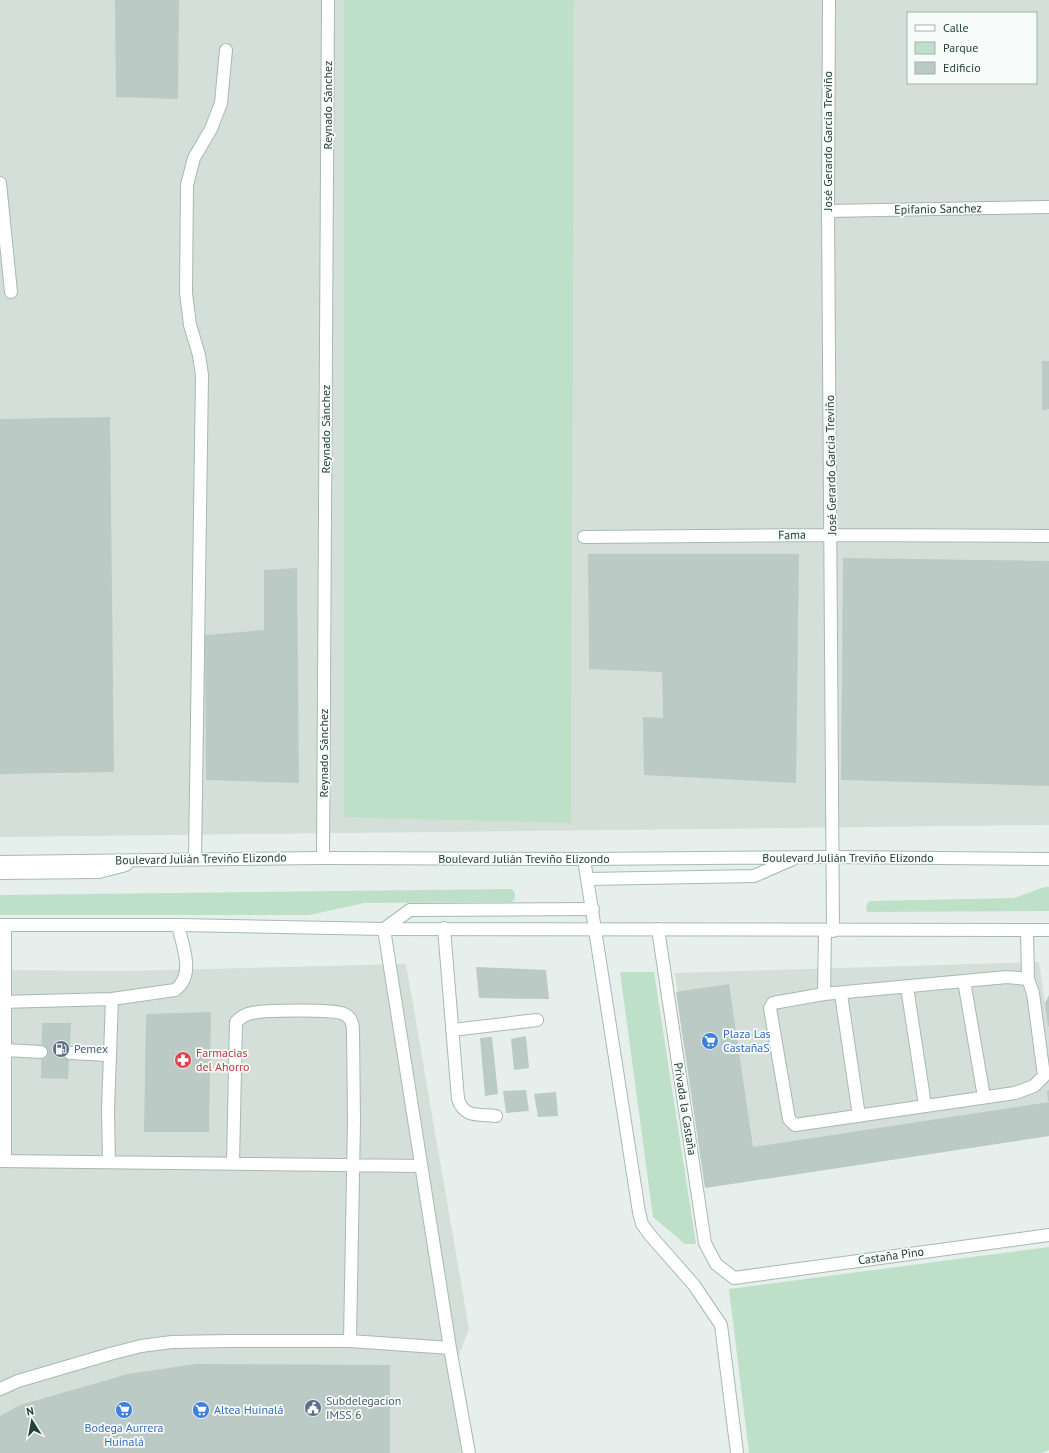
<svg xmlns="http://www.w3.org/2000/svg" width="1049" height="1453" viewBox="0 0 1049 1453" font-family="'PT Sans',sans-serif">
  <rect width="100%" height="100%" fill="#e6efeb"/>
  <!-- built -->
  <path fill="#d4dfda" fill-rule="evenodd" d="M0,0H1049V825L0,837ZM908,13H1036V83H908Z
    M1039,962L1049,1029V1136L705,1188L675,973Z
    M406,964L469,1329L452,1373L463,1453H0V970L122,971Z"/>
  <!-- green -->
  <path fill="#bfe0c8" d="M344,0H574L571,823L344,817Z
    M1045,887H1049V911L867,912L866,907L869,901L1014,898Z
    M512,889L515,893V899L512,902L364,903L310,915H0V895H3Z
    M620,972H654L696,1244H685L653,1217Z
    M1049,1247V1450L1042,1453H749L729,1289Z"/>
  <!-- building -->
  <path fill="#bbcac4" d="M115,0H179L178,99L116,97Z
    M1042,361H1049V409L1042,410Z
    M110,417L114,772L0,774V419Z
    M588,554H799L796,783L644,775L643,717L663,718L662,672L589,669Z
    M843,558L1049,561V786L841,780Z
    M297,568L299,783L206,780L205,635L264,630V570Z
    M476,967L546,970L549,999L479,998Z
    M729,984L753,1147L1049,1102V1136L705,1188L676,992Z
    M1049,995V1026L1048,1027L1045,1003Z
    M211,1012L209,1132H144L146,1014Z
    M42,1023H71L68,1079L41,1078Z
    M526,1036L529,1068L514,1070L511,1039Z
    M492,1037L498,1094L485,1096L480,1038Z
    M526,1090L529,1111L506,1113L503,1091Z
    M1049,1090V1101H1048L1047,1091Z
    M556,1092L558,1116L538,1117L534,1094Z
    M196,1364L390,1365V1453H0V1416L20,1405L128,1374Z"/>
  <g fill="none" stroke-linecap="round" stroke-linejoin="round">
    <!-- lane casing -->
    <g stroke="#a8b8b2" stroke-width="14">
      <path id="lane" d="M829,0L828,211L833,931
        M0,183L11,292
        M828,211L1049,207
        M584,537L831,535L1049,536
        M195,859L202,375L199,355L190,325L186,293L187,185L194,158L211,129L221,103L226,50
        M444,928L458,1099C464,1118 478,1114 496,1116
        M384,929L450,1348L469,1453
        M1027,930L1028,979
        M1007,977L1028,979L1033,993L1044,1076L1034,1086L1015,1093L795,1125L789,1119L770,1008L773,1003L824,994Z
        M964,981L984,1097
        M907,987L925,1105
        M824,994L825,931
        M841,994L859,1116
        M0,1002L112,999L175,990C196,975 182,945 178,925
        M452,1030L537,1020
        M6,1050L41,1052
        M70,1053L109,1055
        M0,1161L421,1166
        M5,1161V925
        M109,1162L108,1110L112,999
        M233,1163L236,1022C241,1017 245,1014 252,1013C265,1010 333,1009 344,1014C351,1017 353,1024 353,1031L354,1120L350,1341
        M0,1389L18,1381L110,1354L141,1346L172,1342L229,1341H350L450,1348"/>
    </g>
    <!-- street casing -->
    <g stroke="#a8b8b2" stroke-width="14">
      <path id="street" d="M323,858L328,0
        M584,859L639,1212L642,1224L650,1235L694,1285L721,1325L737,1453
        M658,929L705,1243L716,1264L734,1278L1049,1235"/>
    </g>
    <!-- secondary casing -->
    <g stroke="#a4bbb3" stroke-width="14">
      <path id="secondary" d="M0,862L323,858L584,859L832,857L1049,859
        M0,873L99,872L126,865
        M588,879L754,876L793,859
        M0,925H178L384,929L1049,930
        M384,929L410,910L593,909"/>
    </g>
    <!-- lane -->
    <use href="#lane" stroke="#fff" stroke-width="12"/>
    <!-- street -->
    <use href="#street" stroke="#fff" stroke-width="12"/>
    <!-- secondary -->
    <use href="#secondary" stroke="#fff" stroke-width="12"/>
  </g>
  <!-- icons -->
  <defs>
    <g id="supermarket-disc" transform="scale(0.9)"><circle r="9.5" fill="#3f7fe0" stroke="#f7fbf9"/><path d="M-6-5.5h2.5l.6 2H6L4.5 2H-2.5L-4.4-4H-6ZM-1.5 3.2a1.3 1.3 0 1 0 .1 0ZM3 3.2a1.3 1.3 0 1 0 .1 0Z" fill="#fff"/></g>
    <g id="fuel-disc" transform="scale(0.9)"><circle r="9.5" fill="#5c6f8a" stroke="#f7fbf9"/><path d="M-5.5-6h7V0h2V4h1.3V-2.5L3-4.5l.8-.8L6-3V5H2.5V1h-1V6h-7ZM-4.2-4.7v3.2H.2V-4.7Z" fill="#fff"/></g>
    <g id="pharmacy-disc" transform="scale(0.9)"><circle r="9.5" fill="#e0444e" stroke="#f7fbf9"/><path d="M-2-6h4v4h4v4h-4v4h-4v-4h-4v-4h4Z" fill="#fff"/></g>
    <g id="civic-disc" transform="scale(0.9)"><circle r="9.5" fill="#5c6f8a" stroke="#f7fbf9"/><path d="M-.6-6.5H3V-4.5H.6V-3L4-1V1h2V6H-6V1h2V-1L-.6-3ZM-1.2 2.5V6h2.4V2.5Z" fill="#fff"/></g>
  </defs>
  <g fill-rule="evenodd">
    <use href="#supermarket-disc" x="710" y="1041"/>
    <use href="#fuel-disc" x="61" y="1049"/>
    <use href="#pharmacy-disc" x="183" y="1060"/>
    <use href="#civic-disc" x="313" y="1408"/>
    <use href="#supermarket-disc" x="124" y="1410"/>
    <use href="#supermarket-disc" x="201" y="1410"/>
  </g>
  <g text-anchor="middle" stroke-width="3.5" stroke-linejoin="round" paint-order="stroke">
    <!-- street labels -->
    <g font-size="12" fill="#24423a" stroke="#f7fbf9">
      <text transform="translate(328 105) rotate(-90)" y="4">Reynado Sánchez</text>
      <text transform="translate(828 141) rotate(-90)" y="4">José Gerardo García Treviño</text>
      <text transform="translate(938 209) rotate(-1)" y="4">Epifanio Sanchez</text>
      <text transform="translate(326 429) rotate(-90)" y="4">Reynado Sánchez</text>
      <text transform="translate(831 465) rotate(-91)" y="4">José Gerardo García Treviño</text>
      <text transform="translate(792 535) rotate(-1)" y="4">Fama</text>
      <text transform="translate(324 753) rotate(-90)" y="4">Reynado Sánchez</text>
      <text x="848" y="862">Boulevard Julián Treviño Elizondo</text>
      <text transform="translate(201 859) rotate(-1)" y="4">Boulevard Julián Treviño Elizondo</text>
      <text x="524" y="863">Boulevard Julián Treviño Elizondo</text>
      <text transform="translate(685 1109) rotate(81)" y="4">Privada la Castaña</text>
      <text transform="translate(891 1256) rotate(-8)" y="4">Castaña Pino</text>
    </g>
    <!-- shop labels -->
    <g font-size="12" fill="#366cbe" stroke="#f7fbf9" text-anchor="start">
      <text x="723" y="1038">Plaza Las<tspan x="723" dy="14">CastañaS</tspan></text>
      <text x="214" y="1414">Altea Huinalá</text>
      <text x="124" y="1432" text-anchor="middle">Bodega Aurrera<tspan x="124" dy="14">Huinalá</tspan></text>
    </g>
    <!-- service labels -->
    <g font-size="12" fill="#4e5e75" stroke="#f7fbf9" text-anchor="start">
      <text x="74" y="1053">Pemex</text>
      <text x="326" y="1405">Subdelegacion<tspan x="326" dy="14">IMSS 6</tspan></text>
    </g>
    <!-- health labels -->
    <g font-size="12" fill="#be3a42" stroke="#f7fbf9" text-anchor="start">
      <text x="196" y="1057">Farmacias<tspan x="196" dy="14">del Ahorro</tspan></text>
    </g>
  </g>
  <!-- legend -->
  <rect x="907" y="12" width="130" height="72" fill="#f7fbf9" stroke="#a3b1ad"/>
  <rect x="915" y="25" width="20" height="6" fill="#ffffff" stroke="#a3b1ad"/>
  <text x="943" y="32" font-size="12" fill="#24423a">Calle</text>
  <rect x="915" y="42" width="20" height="12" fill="#bfe0c8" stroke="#a3b1ad"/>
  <text x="943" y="52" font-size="12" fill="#24423a">Parque</text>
  <rect x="915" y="62" width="20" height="12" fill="#bbcac4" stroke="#a3b1ad"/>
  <text x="943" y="72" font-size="12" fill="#24423a">Edificio</text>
  <!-- north arrow -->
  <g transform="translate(32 1421) rotate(349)" stroke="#f7fbf9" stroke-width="3" paint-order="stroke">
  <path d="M0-3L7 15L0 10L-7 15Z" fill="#24423a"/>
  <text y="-6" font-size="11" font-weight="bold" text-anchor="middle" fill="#24423a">N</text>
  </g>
</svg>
